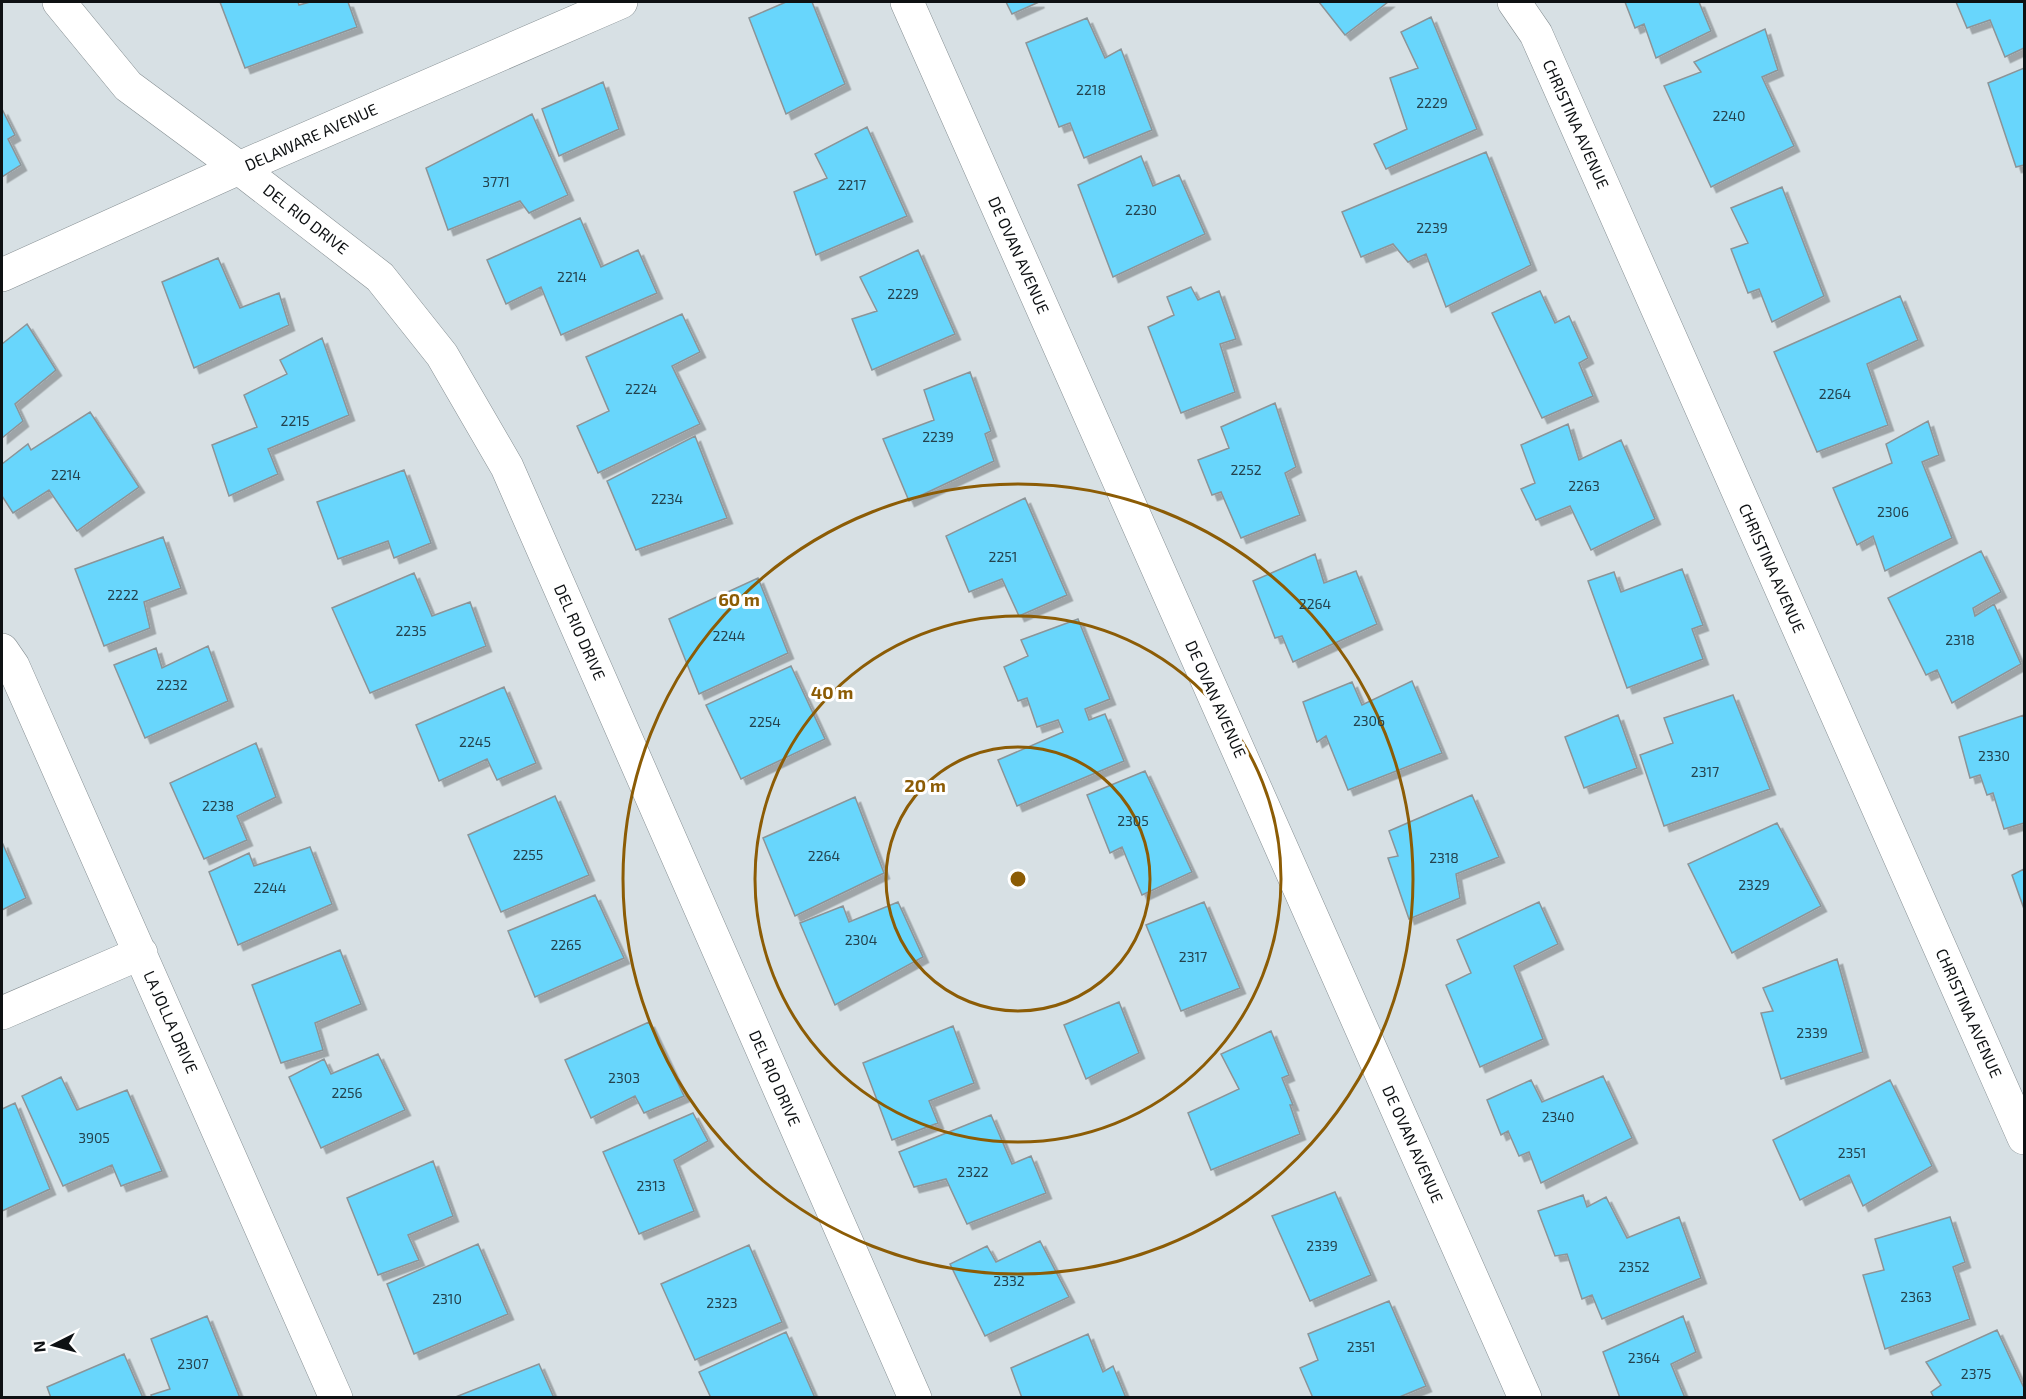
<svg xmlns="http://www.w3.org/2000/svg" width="2026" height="1399" viewBox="0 0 2026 1399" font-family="'Exo 2',sans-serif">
  <defs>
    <filter id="shadow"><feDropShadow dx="5.5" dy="5.5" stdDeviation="0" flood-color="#0004"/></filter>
  </defs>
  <rect width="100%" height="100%" fill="#d7e0e4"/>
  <!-- building -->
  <path fill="#68d6fc" stroke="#8b9498" stroke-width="1.5" filter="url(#shadow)" d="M220,2H298L299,5L310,2H348L357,27L245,68Z
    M786,2H812L845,84L786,114L749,18Z
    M1006,2H1039L1012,14Z
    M1319,2H1388L1345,35Z
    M1625,2H1699L1711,31L1656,58L1644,24L1635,28Z
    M1956,2H2024V48L2005,57L1990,20L1967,28Z
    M1431,17L1477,129L1386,169L1374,144L1407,129L1390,78L1418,68L1401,32Z
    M1087,18L1105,58L1121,49L1152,130L1084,158L1070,123L1059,127L1026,43Z
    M1765,29L1778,70L1762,77L1794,146L1711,187L1664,86L1701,72L1694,62Z
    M2024,68V165L2016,167L1988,83Z
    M603,82L619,129L559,156L542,109Z
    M2,109L15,135L8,139L21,165L2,177Z
    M532,114L568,195L529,213L520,201L448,230L426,168Z
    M867,127L907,216L816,255L794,192L827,178L815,154Z
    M1486,152L1531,265L1446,307L1426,254L1408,262L1393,244L1361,257L1342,212Z
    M1141,156L1153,186L1179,175L1205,234L1113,277L1078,185Z
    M1782,187L1824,296L1772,322L1759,289L1748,293L1731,249L1748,243L1731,208Z
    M580,218L601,267L638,250L657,293L561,335L541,287L506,304L487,260Z
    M918,250L955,334L872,370L852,319L877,311L860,277Z
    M218,258L240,308L279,293L289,325L194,368L162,282Z
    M1191,287L1198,300L1219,291L1236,339L1220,344L1235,392L1181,413L1148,327L1174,315L1167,297Z
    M1540,291L1555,323L1569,316L1588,358L1579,363L1593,396L1542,418L1492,313Z
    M1900,296L1918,340L1867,364L1888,425L1817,452L1774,352Z
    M682,314L700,352L672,366L700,424L598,473L577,426L609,411L586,357Z
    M27,324L56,370L15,404L23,421L2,438V344Z
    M322,338L349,415L268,449L278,474L229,496L212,445L257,427L244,395L287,374L280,360Z
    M970,372L991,431L985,434L994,461L909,501L883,439L934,420L924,390Z
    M1275,403L1296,467L1285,473L1300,515L1241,538L1221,492L1212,495L1198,460L1229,448L1221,427Z
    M90,412L139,487L77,531L49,490L13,513L2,496V464L28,444L31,450Z
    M1928,421L1939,455L1922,462L1952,538L1885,571L1873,536L1857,545L1833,488L1892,463L1886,444Z
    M1568,424L1579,460L1621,440L1655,519L1591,550L1570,506L1536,520L1521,489L1535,483L1521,445Z
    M695,436L727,518L636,550L607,481Z
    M404,470L431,543L394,558L388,541L338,559L317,502Z
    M1025,498L1067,595L1019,616L1002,579L969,592L946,536Z
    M163,537L181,588L144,602L150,628L104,646L75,569Z
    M1981,551L2001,592L1973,608L1975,616L1994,604L2021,664L1952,703L1937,670L1926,675L1888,598Z
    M1315,554L1324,583L1356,571L1377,624L1293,662L1282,636L1275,638L1253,581Z
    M1682,569L1703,625L1692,629L1703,659L1627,688L1588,581L1614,572L1621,592Z
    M414,573L432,616L470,602L486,646L370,693L332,608Z
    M758,578L788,653L699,694L669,619Z
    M1078,619L1110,699L1085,709L1089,720L1105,714L1124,761L1017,806L998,760L1063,732L1058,720L1037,727L1027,698L1018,701L1004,667L1028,656L1021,640Z
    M208,646L228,701L145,738L114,665L156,648L162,668Z
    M791,666L825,739L741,779L706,705Z
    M1412,681L1442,753L1348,790L1326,736L1317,742L1303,702L1352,682L1362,705Z
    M504,687L536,763L497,780L487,759L439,781L416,725Z
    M1733,695L1770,789L1664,826L1640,755L1673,743L1664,718Z
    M1618,715L1637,768L1584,788L1565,737Z
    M2024,715V823L2004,829L1993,793L1987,795L1980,775L1970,778L1959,737Z
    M256,743L276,797L237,816L247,840L204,859L170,783Z
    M1145,771L1192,872L1142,895L1122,847L1110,853L1087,795Z
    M1472,795L1499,857L1456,874L1460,898L1409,919L1388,858L1398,856L1389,831Z
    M555,796L589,875L501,912L468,835Z
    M855,797L884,873L795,916L763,838Z
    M1777,823L1821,906L1732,953L1688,864Z
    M2,842L26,898L2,910Z
    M310,847L332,904L238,945L209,872L249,853L254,866Z
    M2024,869V909L2012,875Z
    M595,895L624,958L535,997L508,931Z
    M898,902L923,957L835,1005L800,923L843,906L849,922Z
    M1204,902L1240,988L1181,1011L1146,925Z
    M1539,902L1558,944L1514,966L1543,1039L1480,1067L1446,985L1471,973L1457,940Z
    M340,950L361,1004L315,1023L323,1050L281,1063L252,985Z
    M1837,959L1863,1052L1781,1079L1761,1013L1773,1011L1763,988Z
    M1119,1002L1139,1053L1086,1079L1064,1025Z
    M649,1022L684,1096L644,1113L635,1096L591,1118L565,1060Z
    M953,1026L974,1083L929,1101L938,1123L892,1140L863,1063Z
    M1271,1031L1289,1075L1282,1078L1293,1105H1290L1300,1134L1211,1170L1188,1113L1239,1089L1221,1054Z
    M378,1054L405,1110L321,1148L289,1077L324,1059L331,1074Z
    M1603,1076L1632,1138L1541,1183L1529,1152L1519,1156L1508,1131L1501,1135L1487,1100L1531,1080L1542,1102Z
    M61,1077L77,1110L127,1090L162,1171L121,1186L112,1165L63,1186L22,1096Z
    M1890,1080L1932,1166L1863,1206L1849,1175L1800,1200L1773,1140Z
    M15,1103L50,1189L2,1211V1109Z
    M693,1113L708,1141L674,1160L694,1211L639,1234L603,1152Z
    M991,1115L1012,1164L1031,1156L1046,1193L967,1224L946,1179L914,1187L899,1152Z
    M433,1161L453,1216L408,1235L419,1260L378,1275L347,1198Z
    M1335,1192L1371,1275L1310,1301L1272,1216Z
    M1583,1195L1587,1207L1606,1197L1627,1238L1679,1217L1701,1278L1602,1319L1592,1295L1582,1299L1567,1254L1555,1256L1538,1211Z
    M1950,1217L1965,1262L1953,1267L1970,1319L1885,1349L1863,1275L1884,1270L1875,1239Z
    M1040,1241L1069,1297L985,1336L950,1264L987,1246L996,1262Z
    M478,1244L508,1314L414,1354L387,1284Z
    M749,1245L782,1322L695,1360L661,1284Z
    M1389,1301L1426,1386L1397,1398H1313L1300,1368L1318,1360L1308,1334Z
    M207,1316L240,1398H152L151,1395L170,1389L151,1339Z
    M1683,1316L1696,1352L1671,1364L1685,1398H1620L1603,1352Z
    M1997,1330L2024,1388V1398H1934L1931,1392L1941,1385L1926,1362Z
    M786,1332L815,1398H711L699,1372Z
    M1088,1334L1103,1372L1113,1366L1126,1398H1022L1011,1368Z
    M124,1354L143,1398H51L47,1387Z
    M539,1364L554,1398H453Z"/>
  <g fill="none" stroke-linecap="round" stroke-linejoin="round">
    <!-- street casing -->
    <g stroke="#868f93" stroke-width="34">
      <path id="street" d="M59,2L128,86L239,168L380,277L442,355L507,467L915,1398
        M907,2L1525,1398
        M1514,2L1536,34L2024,1138
        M2,275L239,168L621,2
        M2,650L13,666L336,1398
        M2,1013L141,953"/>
    </g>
    <!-- street -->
    <use href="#street" stroke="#fff" stroke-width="33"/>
  </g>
  <!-- distance rings -->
  <g fill="none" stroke="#8c5c05" stroke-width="3">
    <circle cx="1018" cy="879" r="132"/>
    <circle cx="1018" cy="879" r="263"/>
    <circle cx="1018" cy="879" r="395"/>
  </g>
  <g text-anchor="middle" stroke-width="6" stroke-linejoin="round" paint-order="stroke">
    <!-- number labels -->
    <g font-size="14" fill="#24424d">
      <text x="1091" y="95">2218</text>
      <text x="1432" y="108">2229</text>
      <text x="1729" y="121">2240</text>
      <text x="496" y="187">3771</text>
      <text x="852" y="190">2217</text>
      <text x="1141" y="215">2230</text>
      <text x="1432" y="233">2239</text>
      <text x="572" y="282">2214</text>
      <text x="903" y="299">2229</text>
      <text x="641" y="394">2224</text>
      <text x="1835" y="399">2264</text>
      <text x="295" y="426">2215</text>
      <text x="938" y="442">2239</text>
      <text x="1246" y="475">2252</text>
      <text x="66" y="480">2214</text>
      <text x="1584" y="491">2263</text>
      <text x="667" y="504">2234</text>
      <text x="1893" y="517">2306</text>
      <text x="1003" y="562">2251</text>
      <text x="123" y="600">2222</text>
      <text x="1315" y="609">2264</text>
      <text x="411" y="636">2235</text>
      <text x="729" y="641">2244</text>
      <text x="1960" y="645">2318</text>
      <text x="172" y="690">2232</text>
      <text x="1369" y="726">2306</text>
      <text x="765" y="727">2254</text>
      <text x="475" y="747">2245</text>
      <text x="1994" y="761">2330</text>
      <text x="1705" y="777">2317</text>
      <text x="218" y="811">2238</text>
      <text x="1133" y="826">2305</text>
      <text x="528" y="860">2255</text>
      <text x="824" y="861">2264</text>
      <text x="1444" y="863">2318</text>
      <text x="1754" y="890">2329</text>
      <text x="270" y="893">2244</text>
      <text x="861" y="945">2304</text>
      <text x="566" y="950">2265</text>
      <text x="1193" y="962">2317</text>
      <text x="1812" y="1038">2339</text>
      <text x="624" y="1083">2303</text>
      <text x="347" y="1098">2256</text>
      <text x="1558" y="1122">2340</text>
      <text x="94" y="1143">3905</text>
      <text x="1852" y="1158">2351</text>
      <text x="973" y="1177">2322</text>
      <text x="651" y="1191">2313</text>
      <text x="1322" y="1251">2339</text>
      <text x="1634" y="1272">2352</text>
      <text x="1009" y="1286">2332</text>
      <text x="1916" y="1302">2363</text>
      <text x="447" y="1304">2310</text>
      <text x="722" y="1308">2323</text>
      <text x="1361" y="1352">2351</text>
      <text x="1644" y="1363">2364</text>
      <text x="193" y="1369">2307</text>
      <text x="1976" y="1379">2375</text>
    </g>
    <!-- street labels -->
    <g font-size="16" fill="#0e1113" stroke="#fff">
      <text transform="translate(1576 124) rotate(66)" y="6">CHRISTINA AVENUE</text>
      <text transform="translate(311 137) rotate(-24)" y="6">DELAWARE AVENUE</text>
      <text transform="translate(306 219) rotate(38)" y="6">DEL RIO DRIVE</text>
      <text transform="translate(1019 255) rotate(66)" y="6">DE OVAN AVENUE</text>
      <text transform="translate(1772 568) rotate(66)" y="6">CHRISTINA AVENUE</text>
      <text transform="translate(580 632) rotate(66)" y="6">DEL RIO DRIVE</text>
      <text transform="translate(1216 699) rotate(66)" y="6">DE OVAN AVENUE</text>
      <text transform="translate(1969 1013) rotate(66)" y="6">CHRISTINA AVENUE</text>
      <text transform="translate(171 1022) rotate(66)" y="6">LA JOLLA DRIVE</text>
      <text transform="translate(775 1078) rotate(66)" y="6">DEL RIO DRIVE</text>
      <text transform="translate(1413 1144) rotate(66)" y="6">DE OVAN AVENUE</text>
    </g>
  </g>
  <circle cx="1018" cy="879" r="9" fill="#8c5c05" stroke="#fff" stroke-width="3"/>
  <g font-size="18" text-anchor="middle" font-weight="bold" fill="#8c5c05" stroke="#fff" stroke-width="6" stroke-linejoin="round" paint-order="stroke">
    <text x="739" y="606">60 m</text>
    <text x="832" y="699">40 m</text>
    <text x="925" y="792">20 m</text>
  </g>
  <!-- border -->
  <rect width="2026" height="1399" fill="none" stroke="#0e1113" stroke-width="6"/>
  <!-- north arrow -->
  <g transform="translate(54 1345) rotate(264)" stroke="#ffffff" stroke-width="4.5" paint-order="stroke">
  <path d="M0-4.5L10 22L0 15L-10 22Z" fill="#0e1113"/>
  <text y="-9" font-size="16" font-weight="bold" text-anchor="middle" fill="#0e1113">N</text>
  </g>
</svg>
